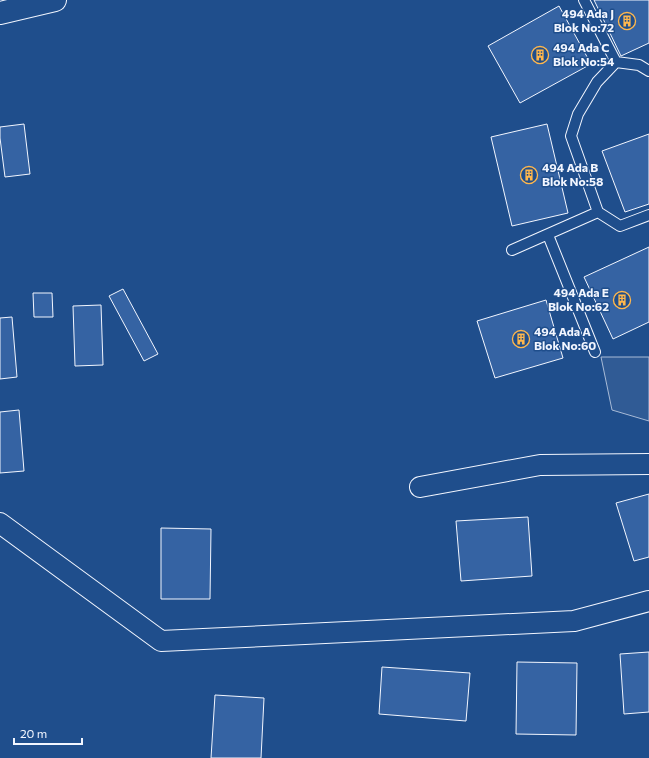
<svg xmlns="http://www.w3.org/2000/svg" width="649" height="758" viewBox="0 0 649 758" font-family="Commissioner,sans-serif">
  <rect width="100%" height="100%" fill="#1f4e8c"/>
  <!-- built -->
  <path fill="#305b95" stroke="#a8bbd7" d="M601,357H649V421L612,410Z"/>
  <!-- building -->
  <path fill="#3563a3" stroke="#f2f6ff" d="M594,0H649V43L621,56Z
    M559,6L591,64L520,103L488,46Z
    M24,124L30,174L5,177L0,138V127Z
    M547,124L568,213L512,226L491,137Z
    M649,134V204L625,212L602,151Z
    M649,247V322L613,339L584,277Z
    M123,289L158,354L144,361L109,296Z
    M33,293H52L53,317H34Z
    M546,300L563,358L495,378L477,321Z
    M101,305L103,365L75,366L73,306Z
    M12,317L17,377L0,379V318Z
    M19,410L24,471L0,473V412Z
    M649,494V557L634,561L616,503Z
    M528,517L532,576L461,581L456,521Z
    M161,528L211,529L210,599H161Z
    M649,652V712L624,714L620,654Z
    M517,662L577,663L576,735L516,734Z
    M382,667L470,673L466,721L379,714Z
    M215,695L264,698L261,758H211Z"/>
  <g fill="none" stroke-linecap="round" stroke-linejoin="round">
    <!-- service casing -->
    <g stroke="#f2f6ff" stroke-width="12">
      <path id="service" d="M584,0L616,62L639,65L649,71
        M598,212L620,226L649,215
        M548,235L595,352
        M512,250L598,212L571,136L578,114L597,82L616,62"/>
    </g>
    <!-- minor casing -->
    <g stroke="#f2f6ff" stroke-width="22">
      <path id="minor" d="M420,487L540,465L649,464
        M0,523L161,641L574,621L649,601"/>
    </g>
    <!-- secondary casing -->
    <g stroke="#f2f6ff" stroke-width="24">
      <path id="secondary" d="M0,13L55,0"/>
    </g>
    <!-- service -->
    <use href="#service" stroke="#1f4e8c" stroke-width="10"/>
    <!-- minor -->
    <use href="#minor" stroke="#1f4e8c" stroke-width="20"/>
    <!-- secondary -->
    <use href="#secondary" stroke="#1f4e8c" stroke-width="22"/>
  </g>
  <!-- icons -->
  <defs>
    <g id="building-ring" transform="scale(0.9)"><circle r="9.5" fill="#1f4e8c" stroke="#ffb74d" stroke-width="1.5"/><path d="M-4-6H4V6H1V3H-1V6H-4ZM-2.5-4.3h1.7v1.8h-1.7ZM.8-4.3h1.7v1.8H.8ZM-2.5-1h1.7V.8h-1.7ZM.8-1h1.7V.8H.8Z" fill="#ffb74d"/></g>
  </defs>
  <g fill-rule="evenodd">
    <use href="#building-ring" x="627" y="21"/>
    <use href="#building-ring" x="540" y="55"/>
    <use href="#building-ring" x="529" y="175"/>
    <use href="#building-ring" x="622" y="300"/>
    <use href="#building-ring" x="521" y="339"/>
  </g>
  <g text-anchor="middle" stroke-width="3" stroke-linejoin="round" paint-order="stroke">
    <!-- poi labels -->
    <g font-size="12" font-weight="bold" fill="#f2f6ff" stroke="#1f4e8c" text-anchor="start">
      <text x="614" y="18" text-anchor="end">494 Ada J<tspan x="614" dy="14">Blok No:72</tspan></text>
      <text x="553" y="52">494 Ada C<tspan x="553" dy="14">Blok No:54</tspan></text>
      <text x="542" y="172">494 Ada B<tspan x="542" dy="14">Blok No:58</tspan></text>
      <text x="609" y="297" text-anchor="end">494 Ada E<tspan x="609" dy="14">Blok No:62</tspan></text>
      <text x="534" y="336">494 Ada A<tspan x="534" dy="14">Blok No:60</tspan></text>
    </g>
  </g>
  <!-- scale -->
  <path d="M14 738v6h68v-6" fill="none" stroke="#f2f6ff" stroke-width="2"/>
  <text x="20" y="738" font-size="12" fill="#f2f6ff" stroke="#1f4e8c" stroke-width="3" paint-order="stroke">20 m</text>
</svg>
